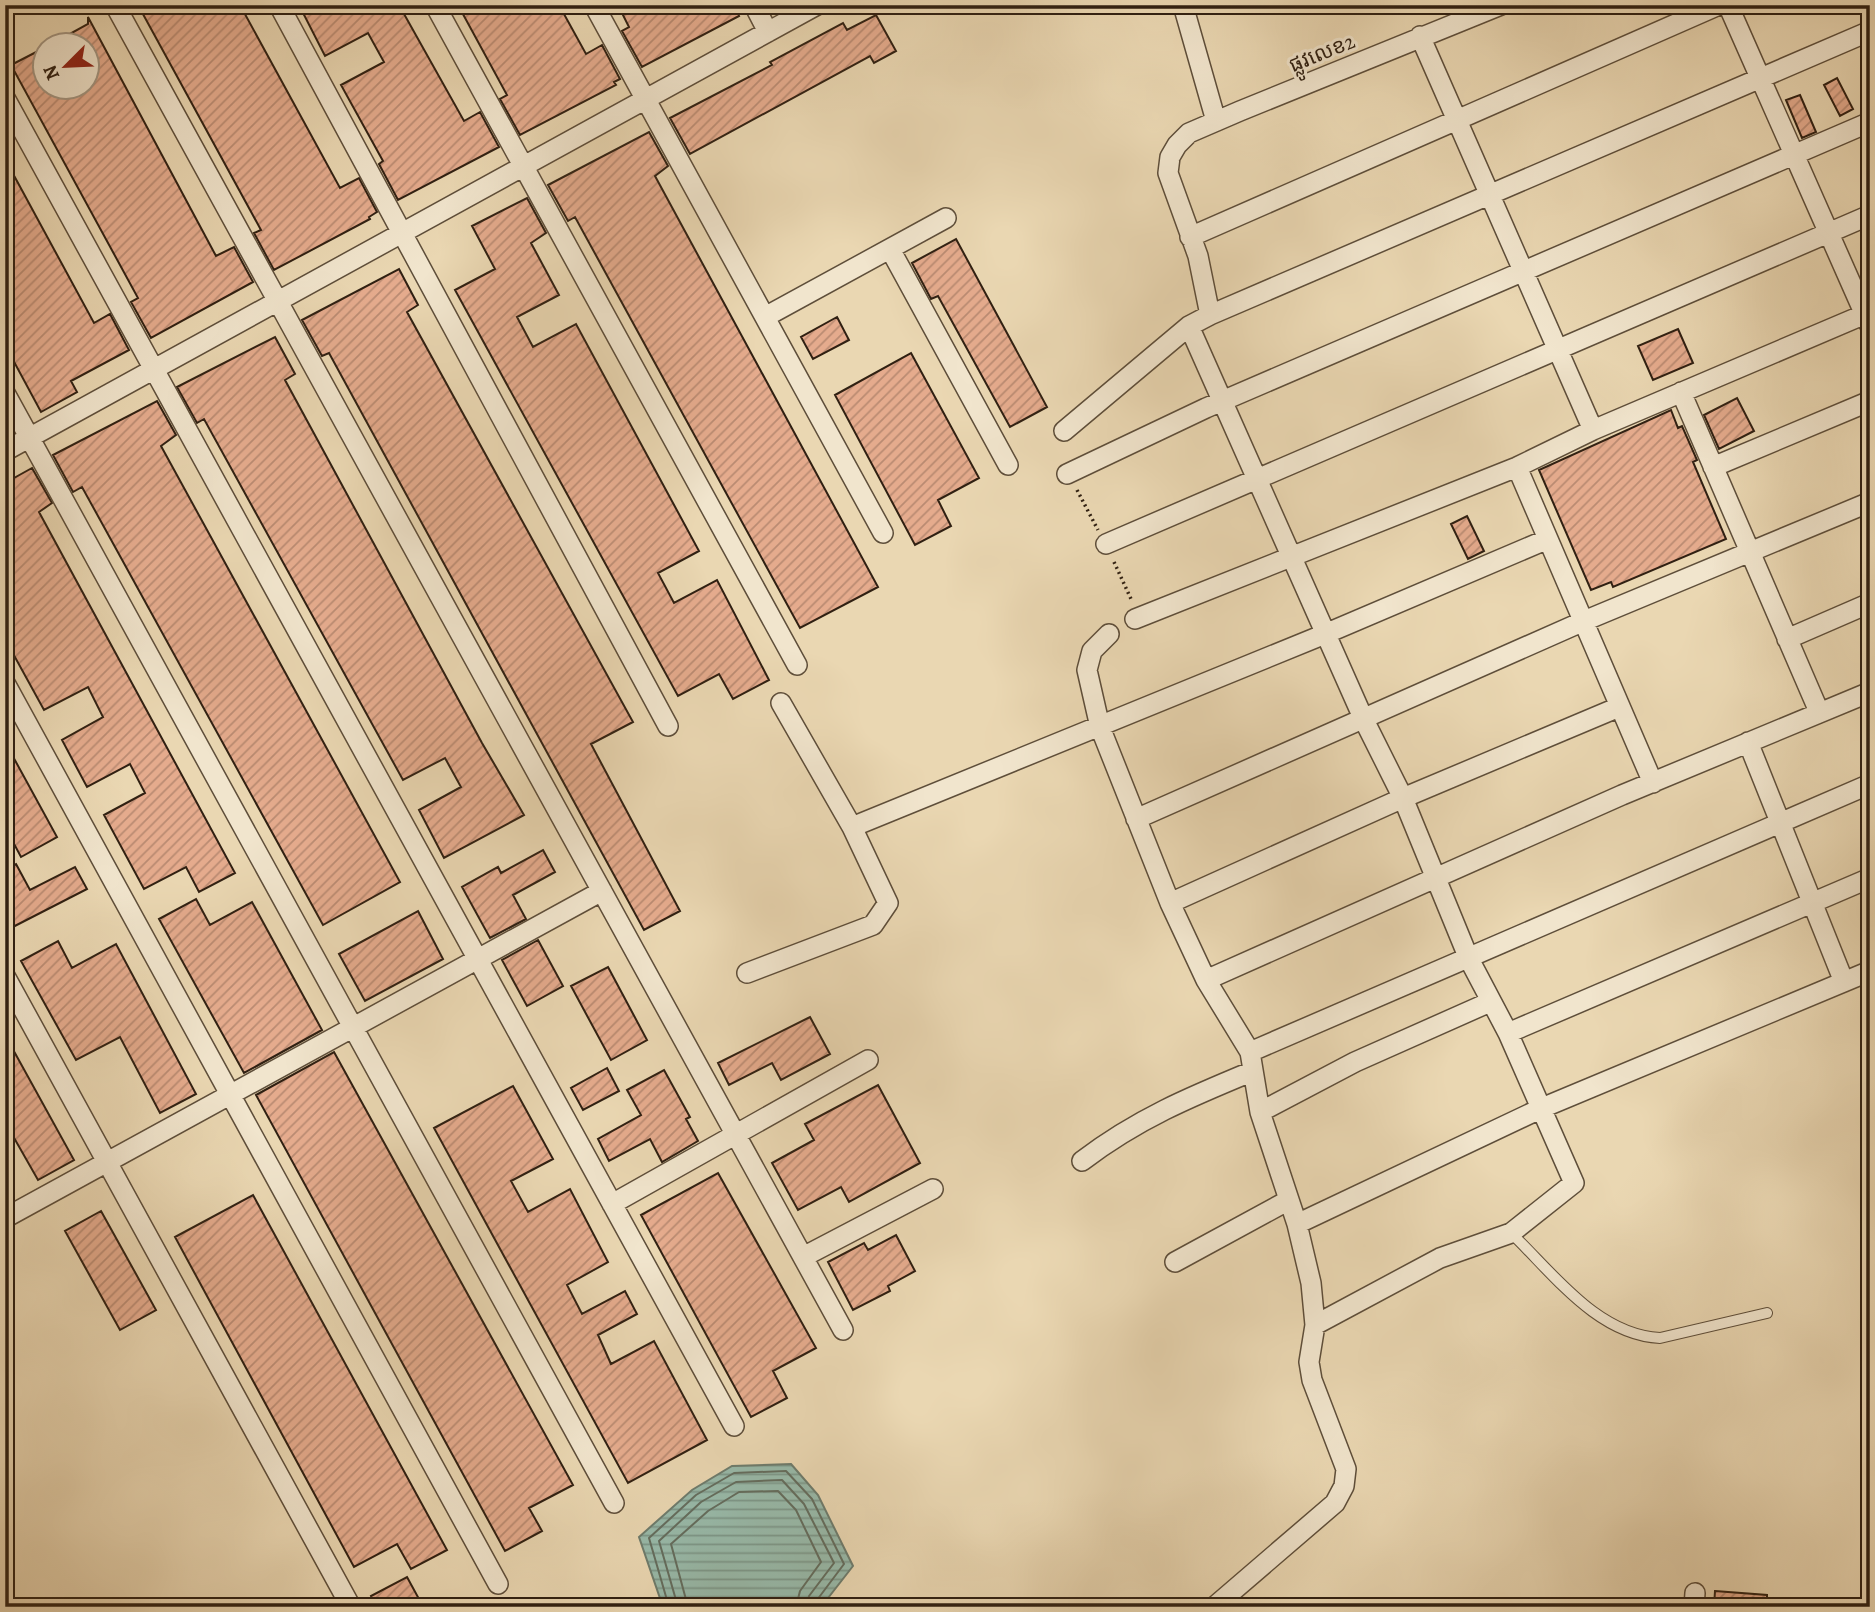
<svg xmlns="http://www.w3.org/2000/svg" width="1875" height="1612" viewBox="0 0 1875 1612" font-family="Alegreya,'Noto Sans Khmer',serif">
  <defs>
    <pattern id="water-rules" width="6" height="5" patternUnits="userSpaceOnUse" patternTransform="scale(1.75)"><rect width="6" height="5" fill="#98baaa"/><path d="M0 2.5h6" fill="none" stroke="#7c9789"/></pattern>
    <pattern id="building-hatch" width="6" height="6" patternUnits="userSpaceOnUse" patternTransform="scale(1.75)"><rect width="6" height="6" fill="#e5ab8d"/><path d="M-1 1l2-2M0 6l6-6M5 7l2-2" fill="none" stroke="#ba8b72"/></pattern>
  </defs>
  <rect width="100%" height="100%" fill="#ead7b2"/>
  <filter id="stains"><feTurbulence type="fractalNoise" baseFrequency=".00286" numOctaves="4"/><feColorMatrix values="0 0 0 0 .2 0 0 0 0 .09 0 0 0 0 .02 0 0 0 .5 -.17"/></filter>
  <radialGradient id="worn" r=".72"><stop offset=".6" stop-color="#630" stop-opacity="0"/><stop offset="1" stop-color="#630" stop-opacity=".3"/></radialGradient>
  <!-- water -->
  <path fill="url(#water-rules)" stroke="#6e7c6d" stroke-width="2" d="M791,1464L818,1495L853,1566L821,1607H663L639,1537L692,1490L732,1466Z"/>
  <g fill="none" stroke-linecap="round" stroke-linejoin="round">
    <!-- shore -->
    <path stroke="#646d5e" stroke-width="2" d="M669,1607L649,1538L696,1495L734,1473L786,1471L812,1499L844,1564L817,1600L816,1607
      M678,1607L659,1541L701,1502L736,1482L782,1480L804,1504L834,1563L809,1596L807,1607
      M688,1607L671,1544L708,1511L739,1492L778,1491L796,1510L821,1562L800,1591L796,1607"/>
  </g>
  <!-- building -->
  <path fill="url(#building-hatch)" stroke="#302012" stroke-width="2" d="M138,5H240L340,188L359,178L377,212L369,217L370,219L274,270L254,233L261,230Z
    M299,5H399L464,121L480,112L499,147L398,200L379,164L383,161L341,85L384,62L368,33L325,56Z
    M458,5H559L586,54L602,45L620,79L614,82L616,85L520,135L500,99L507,95Z
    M618,5H733L739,16L642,67L622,31L629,27Z
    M876,15L896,51L874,63L870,56L690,154L670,118L772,65L770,62L843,23L847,30Z
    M88,17L216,256L234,247L253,282L151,338L131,302L138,298L11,65L46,47V88H88V46H48L88,24Z
    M1837,78L1853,109L1840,116L1824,85Z
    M1800,95L1816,132L1802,138L1786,100Z
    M649,132L668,166L655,176L878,587L800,628L575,217L568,221L548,185Z
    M5,159L94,323L110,314L129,350L71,381L77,392L41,412L5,345Z
    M527,198L546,233L531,243L559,295L517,317L533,347L576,324L699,551L658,573L674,603L717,580L769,680L733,699L719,674L678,696L455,290L495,269L472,226Z
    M956,239L1047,407L1010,427L938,296L931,299L912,263Z
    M399,269L418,305L407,312L633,722L591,744L680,911L644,930L329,353L322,356L302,320Z
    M837,317L849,340L813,359L801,337Z
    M1678,329L1693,363L1653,380L1638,346Z
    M275,337L295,374L285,380L482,743L524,815L444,858L419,810L461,787L445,758L403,780L204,419L197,423L177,387Z
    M911,353L979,478L938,500L951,526L915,545L835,395Z
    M1737,398L1754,431L1719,449L1704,415Z
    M157,401L176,435L161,446L400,882L323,925L82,487L73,492L53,455Z
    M1671,410L1678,428L1682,426L1697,460L1693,462L1726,539L1613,587L1611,582L1591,590L1539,470Z
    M32,468L52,503L39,512L235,873L199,892L186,867L144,889L104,815L145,793L130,764L87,787L62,740L103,717L88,687L44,710L5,639V483Z
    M1467,516L1484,551L1468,559L1451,524Z
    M5,742L57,837L21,857L5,827Z
    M543,850L555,872L513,895L526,919L490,938L462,887L498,867L501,873Z
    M16,864L30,890L75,867L87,889L5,931V870Z
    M196,899L210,925L252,902L322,1030L244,1073L159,919Z
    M418,911L443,959L365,1001L339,954Z
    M538,940L563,986L527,1006L502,960Z
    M58,941L72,968L116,944L196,1094L160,1113L120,1037L76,1060L21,961Z
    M608,967L647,1040L611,1060L571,986Z
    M810,1017L830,1054L781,1080L772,1063L729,1085L718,1063Z
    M5,1035L74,1160L38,1180L5,1122Z
    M334,1052L573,1485L529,1508L542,1531L505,1551L256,1095Z
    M607,1068L619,1091L583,1110L571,1088Z
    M664,1070L690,1117L686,1119L698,1141L662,1162L650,1139L609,1161L598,1139L641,1115L627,1090Z
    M878,1085L920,1163L849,1202L841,1187L798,1210L772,1163L814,1140L805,1124Z
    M513,1086L553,1159L511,1181L528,1212L570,1189L608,1262L567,1285L582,1314L625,1291L637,1314L598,1335L611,1364L654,1341L707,1440L628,1483L434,1128Z
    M718,1173L816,1348L773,1371L787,1398L751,1417L641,1215Z
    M253,1195L447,1550L411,1569L397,1544L354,1567L175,1237Z
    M101,1211L156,1310L120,1330L65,1231Z
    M896,1235L915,1271L888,1286L890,1291L853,1310L828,1262L864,1243L868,1250Z
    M407,1577L419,1599L404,1607H376L371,1596Z
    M1715,1591L1767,1595V1607H1714Z"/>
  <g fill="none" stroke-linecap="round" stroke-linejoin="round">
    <!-- lane casing -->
    <g stroke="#5e4e3a" stroke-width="12">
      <path id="lane" d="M1511,1233C1553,1273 1597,1335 1660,1338L1767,1313"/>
    </g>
    <!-- street casing -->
    <g stroke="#5e4e3a" stroke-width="22">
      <path id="street" d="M115,5L843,1330
        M279,5L668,726
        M435,5L797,665
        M594,5L883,533
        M754,5L768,32
        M1183,5L1216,121
        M1728,5L1869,324
        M1420,36L1593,430
        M5,98L734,1426
        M1190,237L1719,5
        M890,249L1008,465
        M1210,315L1198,256L1168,173L1170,157L1177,145L1189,133L1240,111L1501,5
        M765,317L946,218
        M1189,326L1364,720L1403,798L1469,959L1508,1033L1574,1183L1511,1233L1440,1258L1315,1325
        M1681,392L1817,707L1815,713
        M5,393L614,1503
        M1064,431L1189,326L1210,315L1870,31
        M5,451L817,5
        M1517,467L1653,783
        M1713,467L1870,401
        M1067,474L1206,408L1870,122
        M1106,544L1870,215
        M1135,619L1517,467L1593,430L1870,312
        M1109,634L1092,651L1087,670L1100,727L1170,903L1206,980L1250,1052L1260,1112L1297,1224L1311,1283L1315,1325L1309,1362L1312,1380L1346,1469L1344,1486L1335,1503L1214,1607
        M1787,639L1870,603
        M5,683L498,1584
        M1748,742L1844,982
        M1136,819L1584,621L1870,502
        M852,827L1325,634L1548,539
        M1170,903L1403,798L1619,707
        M747,973L873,925L888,903L852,827L781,703
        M5,976L351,1607
        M1206,980L1622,795L1870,692
        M1508,1033L1870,878
        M1250,1052L1870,784
        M1260,1112L1355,1062L1490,1002
        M1082,1161C1137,1119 1190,1097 1253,1071
        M612,1204L868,1060
        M5,1218L602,891
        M1297,1224L1542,1108L1870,971
        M803,1257L933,1189
        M1175,1262L1289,1200
        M1694,1607L1695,1593"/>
    </g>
    <!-- path -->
    <path stroke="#302012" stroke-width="3.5" stroke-dasharray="2 3.5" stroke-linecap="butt" d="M1077,490L1098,530
      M1114,562L1131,599"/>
    <!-- lane -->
    <use href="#lane" stroke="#f1e5cd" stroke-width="10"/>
    <!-- street -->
    <use href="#street" stroke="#f1e5cd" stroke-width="19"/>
  </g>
  <g text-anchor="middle" stroke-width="6" stroke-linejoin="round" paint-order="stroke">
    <!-- street labels -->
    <g font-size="21" fill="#302012" stroke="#f1e5cd">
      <text transform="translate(1322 53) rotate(-22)" y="7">ផ្លូវលេខ2</text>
    </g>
  </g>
  <!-- margin -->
  <rect width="1875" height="1612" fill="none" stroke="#ead7b2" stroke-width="28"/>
  <rect x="7" y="7" width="1861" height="1598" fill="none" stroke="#302012" stroke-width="3.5"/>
  <rect x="14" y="14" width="1847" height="1584" fill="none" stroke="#302012" stroke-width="2"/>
  <!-- north arrow -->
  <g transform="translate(66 66) rotate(246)"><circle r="33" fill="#f1e5cd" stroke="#a49682" stroke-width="2"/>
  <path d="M0-5L12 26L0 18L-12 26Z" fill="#8f2418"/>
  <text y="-10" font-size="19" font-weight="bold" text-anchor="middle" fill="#302012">N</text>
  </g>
  <rect width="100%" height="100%" filter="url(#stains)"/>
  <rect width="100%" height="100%" fill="url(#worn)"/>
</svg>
